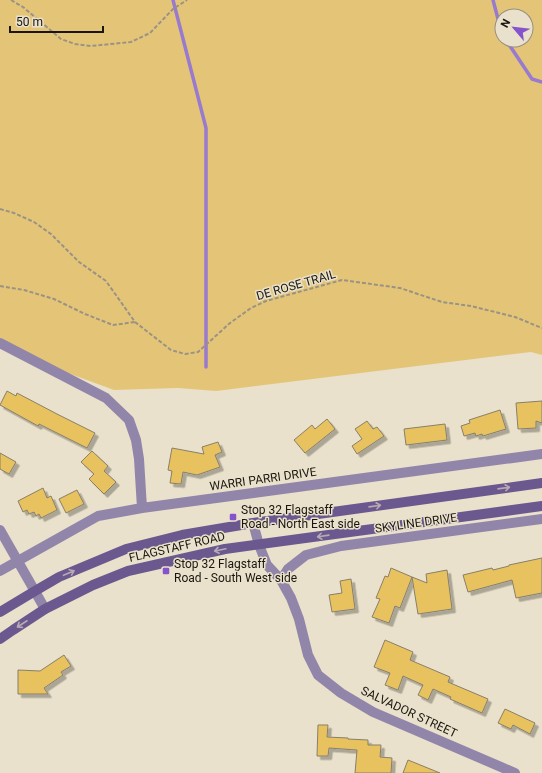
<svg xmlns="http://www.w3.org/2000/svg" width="542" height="773" viewBox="0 0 542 773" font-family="Roboto,sans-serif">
  <defs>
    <filter id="shadow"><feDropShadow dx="3.5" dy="3.5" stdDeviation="0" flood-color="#0004"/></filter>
  </defs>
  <rect width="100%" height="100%" fill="#e9e1cb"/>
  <!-- green -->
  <path fill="#e4c578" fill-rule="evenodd" d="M0,0H542V355L531,352L216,391L178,388L114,390L0,348ZM502,16H526V40H502Z"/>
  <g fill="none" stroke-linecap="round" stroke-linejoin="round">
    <!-- stream -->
    <path stroke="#987ace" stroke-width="3.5" d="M173,0L206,128V367
      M493,0L502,34
      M506,40L532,79L542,82"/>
  </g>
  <!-- building -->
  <path fill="#e8c25e" stroke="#877f6b" filter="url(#shadow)" d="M7,391L16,396L17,393L57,414L95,433L87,448L39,424L38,426L0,405Z
    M542,401V423L536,421V428L518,429L516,403Z
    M500,410L506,429L483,436L482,434L476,436L475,433L464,436L461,426L470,423L469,420Z
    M327,419L335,429L305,453L294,440L312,425L315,429Z
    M367,421L373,429L377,427L384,436L357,454L352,446L362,439L355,429Z
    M445,424L447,440L406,445L404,429Z
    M218,442L222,452L215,455L220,467L197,475L183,472L181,484L170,483L172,471L168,470L172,448L204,454L202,447Z
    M92,451L108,466L104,471L116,482L104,494L89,479L94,474L81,462Z
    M0,453L16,462L9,474L0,469Z
    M43,488L47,498L51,496L57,510L41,518L39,514L36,516L34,512L29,514L27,510L23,512L18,501Z
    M77,490L84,504L66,513L59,499Z
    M542,558V593L516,598L512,580L468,592L463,575L492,568L493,570L509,566V565Z
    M391,568L412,577L400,608L395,606L389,623L372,617L380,599L376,598L385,576L388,577Z
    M447,570L452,609L418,614L412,577L427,583L426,574Z
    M351,579L355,609L332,612L329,595L342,593L340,581Z
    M385,640L413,652L410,660L450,677L448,682L488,699L482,713L450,699L451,697L433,689L428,700L418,695L423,685L403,676L398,690L385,685L390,673L374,667Z
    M64,655L71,666L61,672L63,675L44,688L48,694H18V670L40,671Z
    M505,709L535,723L530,734L513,725L511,729L498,723Z
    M318,725H328L327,737L348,738V739L368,740V745H381L380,757L392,758L391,773H355L357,750L329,748L328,756H317Z
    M408,760L440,773H403Z"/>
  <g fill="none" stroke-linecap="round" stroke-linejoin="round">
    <!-- path -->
    <path stroke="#9a9383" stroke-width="2" stroke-dasharray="4 2" stroke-linecap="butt" d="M11,0L23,7L61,39L75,44L91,46L131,42L150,33L173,9L187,0
      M0,209L14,213L34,222L51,234L79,262L106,281L135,322L171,350L185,354L198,352L230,323L251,308L266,301L342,280L400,288L442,302L471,306L515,317L542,328
      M0,286L24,290L54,299L85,314L113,325L135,322"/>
    <!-- minor -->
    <path stroke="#9185aa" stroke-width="10" d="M0,343L106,398L129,420L136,440L139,459L142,508
      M253,523L259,545L267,565L281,580L291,598L299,619L308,655L318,675L341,693L373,712L515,773
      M0,530L45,609
      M0,571L98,516L142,508L542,454
      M281,580L288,569L306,555L341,546L542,519"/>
    <!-- secondary -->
    <path stroke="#6b588e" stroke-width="10" d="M0,612L35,591L59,577L126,549L182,535L253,523L542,483
      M0,639L13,630L45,609L93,585L128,571L225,549L542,506"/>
  </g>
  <!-- one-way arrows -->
  <defs><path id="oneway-shaft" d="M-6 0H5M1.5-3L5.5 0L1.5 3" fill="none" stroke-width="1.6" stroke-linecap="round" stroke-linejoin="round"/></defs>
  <g stroke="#b7aab3">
    <use href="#oneway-shaft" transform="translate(504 488) rotate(-8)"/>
    <use href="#oneway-shaft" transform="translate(375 506) rotate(-8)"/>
    <use href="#oneway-shaft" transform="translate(323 536) rotate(172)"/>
    <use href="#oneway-shaft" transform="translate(220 550) rotate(168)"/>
    <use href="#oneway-shaft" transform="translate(69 573) rotate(-23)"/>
    <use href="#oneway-shaft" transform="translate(22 624) rotate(147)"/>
  </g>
  <!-- markers -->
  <g fill="#8553cb" stroke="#e9e1cb" stroke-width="1.5">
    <rect x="229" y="513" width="8" height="8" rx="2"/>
    <rect x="162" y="567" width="8" height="8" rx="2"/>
  </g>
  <g text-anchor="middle" stroke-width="3" stroke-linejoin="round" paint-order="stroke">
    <!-- street labels -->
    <g font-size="12" fill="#1a160f" stroke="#e9e1cb">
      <text transform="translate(296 285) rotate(-16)" y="4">DE ROSE TRAIL</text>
      <text transform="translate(263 479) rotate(-8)" y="4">WARRI PARRI DRIVE</text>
      <text transform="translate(416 523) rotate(-8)" y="4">SKYLINE DRIVE</text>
      <text transform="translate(177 547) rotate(-13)" y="4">FLAGSTAFF ROAD</text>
      <text transform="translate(409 712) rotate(25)" y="4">SALVADOR STREET</text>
    </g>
    <!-- poi labels -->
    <g font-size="12" fill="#1a160f" stroke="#e9e1cb" text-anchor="start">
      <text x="241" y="514">Stop 32 Flagstaff<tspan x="241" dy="14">Road - North East side</tspan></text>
      <text x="174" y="568">Stop 32 Flagstaff<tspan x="174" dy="14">Road - South West side</tspan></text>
    </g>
  </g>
  <!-- north arrow -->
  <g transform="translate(514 28) rotate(298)"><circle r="19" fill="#e9e1cb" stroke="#969080"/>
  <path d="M0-3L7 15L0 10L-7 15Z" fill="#8553cb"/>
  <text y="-6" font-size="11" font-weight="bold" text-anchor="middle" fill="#1a160f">N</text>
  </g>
  <!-- scale -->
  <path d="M10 26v6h93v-6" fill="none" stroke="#1a160f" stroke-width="2"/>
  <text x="16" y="26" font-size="12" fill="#1a160f" stroke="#e9e1cb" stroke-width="3" paint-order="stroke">50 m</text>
</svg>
